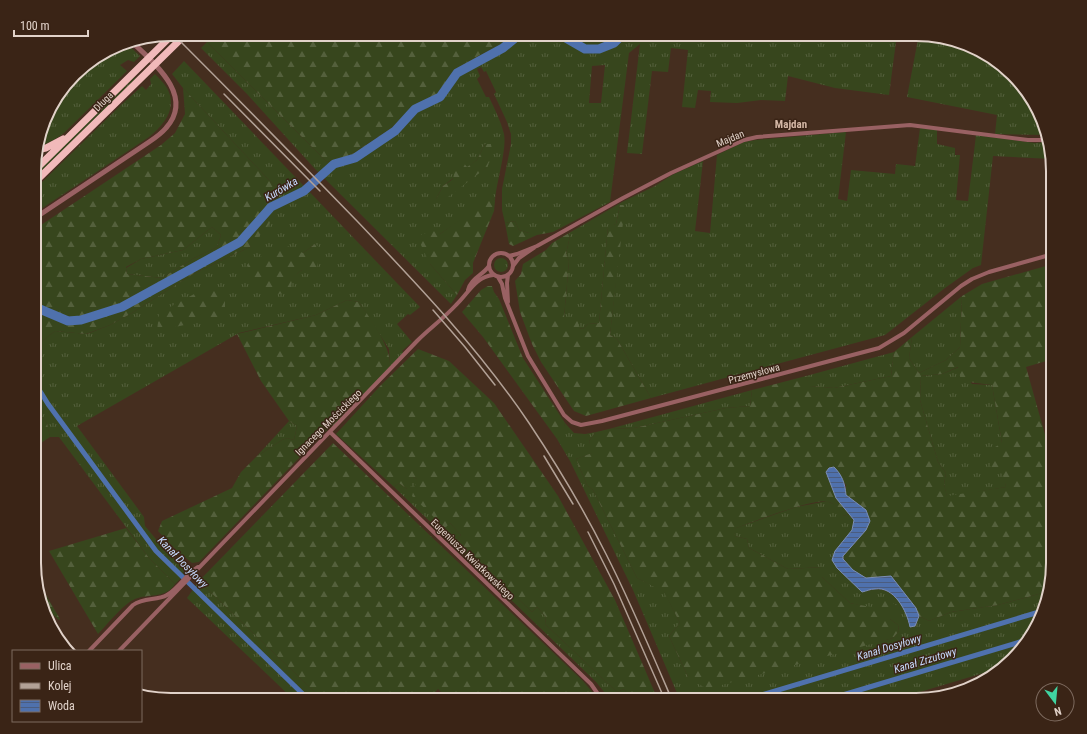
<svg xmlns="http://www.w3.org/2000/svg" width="1087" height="734" viewBox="0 0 1087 734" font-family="'Roboto Condensed',sans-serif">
  <defs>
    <pattern id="grass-tufts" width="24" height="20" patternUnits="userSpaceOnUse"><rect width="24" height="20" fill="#37461d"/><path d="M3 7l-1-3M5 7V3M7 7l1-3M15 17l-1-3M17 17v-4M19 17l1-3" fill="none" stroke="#54603c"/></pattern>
    <pattern id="forest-firs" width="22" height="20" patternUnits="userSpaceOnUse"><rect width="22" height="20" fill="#37461d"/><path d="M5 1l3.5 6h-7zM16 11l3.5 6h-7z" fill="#54603c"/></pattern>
    <pattern id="water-rules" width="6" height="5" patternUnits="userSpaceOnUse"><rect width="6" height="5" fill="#4f71ad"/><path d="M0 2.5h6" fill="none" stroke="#4b5d80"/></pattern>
  </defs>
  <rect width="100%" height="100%" fill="#452e1f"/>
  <!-- grass -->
  <path fill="url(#grass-tufts)" fill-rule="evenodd" d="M513,34H561L563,36L565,34H897L889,95L835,88L788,76L785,101L761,100L737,103L710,102L711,91L698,90L695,108L682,107L688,50L671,48L668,72L652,71L642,154L627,153L640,44L629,53L610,202L553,232L552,228L529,233L519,230L515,221L505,223L502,210V189L511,144V134L507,122L494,94L496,92L486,71L484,72L481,67L477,69L480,76L477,79L486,97H489C494,108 501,121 504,134C507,150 496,183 495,201L493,198L440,234L430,264L457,295L451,304L316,170L247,94L201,48L207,42L327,162L345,158L391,128L413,106L436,96L454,70L488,50ZM605,65L601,103H589L592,66ZM485,144L486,168L436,199L443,186L477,160Z
    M919,34L960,41L992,57L1035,103L1045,135L995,134L997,115L907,97Z
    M126,43L140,56L134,62L128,60L120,65L127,71L64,133C56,139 48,144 37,147L48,110L81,68L119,44Z
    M184,61L420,307L410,315L408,314L397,324L412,342L402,351L404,353L390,367L389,349L359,302L347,300L316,315L239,333L77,426L144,517L145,526L166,551L185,568L187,572L175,584L149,558L59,437H50L47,423L39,413L35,403V341L40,343L55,331L87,334L110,325L132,313L193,274L250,247L281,193L183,88L172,74ZM315,244L302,270L291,278L303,253Z
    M155,74C159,78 164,83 167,88C178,108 164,125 149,137L35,213V189L122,104L142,86L146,90L151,84L150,79Z
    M135,77L136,78L35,178V174Z
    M920,128L937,130V144L955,148V155H960L956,200L968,201L976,135L1035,143L1046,142L1052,159L993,156L981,265L973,268L945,288L885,335L651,398L617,339L610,335L624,205H620L616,224L608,227L599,323L588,324L583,329L579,328L564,318L569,261L566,254L570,236L569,233L624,201L655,186L672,175L703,161L695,231L710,233L717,155L744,142L756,140L846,132L838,199L847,201L851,170L895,174L896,164L915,166Z
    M212,227L221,235L217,247L194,258L162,278L127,274L126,268L141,259L183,250Z
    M494 265a7 7 0 1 1 14 0a7 7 0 1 1-14 0Z
    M962,296L960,347L946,360L919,373L909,358L912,337Z
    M894,352L891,376L834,388L809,386L806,376Z
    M959,367L972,384L992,385L1002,443L1004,474L1006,487L947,497L944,484L946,473L938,462L920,400L921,376L942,374Z
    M752,390L750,406L726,408L634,428L609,429Z
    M289,421L297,426L294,440L287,438L282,440L256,457Z
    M565,423L574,433L585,434L596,432L589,441L593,453L576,459L587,485L593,490L637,578L664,591L680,623L669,636L688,677L860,646L893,638L899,631L898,625L890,619V614L876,609L850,603L822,577V567L788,569L749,548L747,539L735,536L733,529L796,507L827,501L835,505L844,516L849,514L854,520L852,530L835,551L867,591C894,582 902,608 915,626L919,616L929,621L951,612L998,605L1046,592L1030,639L997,669L893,700H680L633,590L570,461L557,439L562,434Z
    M414,477L417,479L444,528L450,523L461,535L457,540L532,612L537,607L546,617L545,624L617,692L624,689L632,700H608L605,693L596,682L394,487L399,483L407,489Z
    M199,581L323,700H294L187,598Z"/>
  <!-- forest -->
  <path fill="url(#forest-firs)" fill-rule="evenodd" d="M215,34H513L488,50L454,70L436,96L413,106L391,128L345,158L327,162L207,42Z
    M183,88L281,193L276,211L268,226L250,247L193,274L132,313L110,325L86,334L55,331L40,343L35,341V229L161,145L175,133L185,114ZM212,227L221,235L217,247L194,258L162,278L127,274L126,267L141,259L183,250Z
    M485,144H491L493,156L486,168L440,203L436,199L443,186L453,179L456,164L462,161L467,167L477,160Z
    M485,197L493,198L495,201L494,211L473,263V273L465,280L457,295L430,264L421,245L422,234L434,231L440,234L461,219Z
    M620,205H625L610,335L617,339L651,398L586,416L574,411L541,362L532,344L520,312L515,281L521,274L523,264L546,250L552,243L569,233L570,236L566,254L569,261L564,318L578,320L579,328L583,329L588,324L599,323L608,226L616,224Z
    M515,221L519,230L529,233L532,227L553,228V232L537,235L513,246L509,244L505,223Z
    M315,244L322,250L316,269L302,270L292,278L291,289L266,300L248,274V263L285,245L303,253Z
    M1053,264V359L1026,367L1053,463V571L1046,592L998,605L951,612L929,621L919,616L916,608L891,576C884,577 872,579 865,578C858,576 844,564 843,556L866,530V510L846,495V485L834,467L829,468L826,472L836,498L849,514L844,516C836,511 837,505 829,502C816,497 750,523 734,529L735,536L747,539L749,548L788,569L822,567L824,571L822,577L850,603L876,608L879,603L887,599L897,606L895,611L890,614V619L898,625L899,631L893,638L707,689L688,677L669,636L680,623L664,592L637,578L593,490L587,485L576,459L592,453L589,441L596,432L609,429L634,428L726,408L750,406L752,390L806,376L810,386L834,388L891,376L894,352L912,337L909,358L919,373L946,360L960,347L962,296L982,284ZM958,367L961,381L992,385L1002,443L990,450L991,471L1003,474L1006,487L947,496L944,484L946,473L938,462L920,400L921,376L942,374Z
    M209,286L225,298V313L216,318L157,331L159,313Z
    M488,286H492L494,292L499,299L523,358L565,423L563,434L557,439L483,337L462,312L481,290Z
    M347,300L359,302C370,319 392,347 390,367L336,423L321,435L199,562L192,563L176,550L158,531L162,521L232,488L241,472L256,457L282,440L287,438L294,440L297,426L289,421L261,381L237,334L316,315Z
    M418,349L449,361L494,403L558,496L615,600L658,700H632L624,689L617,692L545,624L546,617L537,607L532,612L457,540L461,535L450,523L445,528L412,496L417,479L414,477L408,494L406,492L407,489L399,483L394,487L336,434L381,385Z
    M39,413L47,423L50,437L35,447V414Z
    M333,443L583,681L599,700H449L438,689L428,700H323L199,581Z
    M126,528L149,558L175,584C166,598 151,594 138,598C125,601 108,624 98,634L49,551Z
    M35,576L60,619L59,620L44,607L35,580Z"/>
  <!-- water -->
  <path fill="url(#water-rules)" stroke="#7b8eb5" d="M834,467C842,475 845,483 846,495L866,510L870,521L866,530L843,556V559L853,570L866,578L891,576L916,608L919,616L915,626L910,627C907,611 894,586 875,589C870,589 867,591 862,592L837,568L832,560L835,551L852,530L854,520L836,498L826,472L829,468Z"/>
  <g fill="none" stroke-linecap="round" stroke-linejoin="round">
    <!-- canal -->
    <path stroke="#4f71ad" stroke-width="5" d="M35,383L48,404L156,551L309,700
      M745,700L1039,612
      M826,700L1030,639"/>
    <!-- river -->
    <path stroke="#4f71ad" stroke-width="9" d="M559,34L585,49H599L614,43L623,34
      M35,307L68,321L81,320L122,307L240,242L271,207L304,191L334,164L355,158L395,131L415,109L440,97L457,73L503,48L520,34"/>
    <!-- minor -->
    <path stroke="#996163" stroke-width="4" d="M489 265a12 12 0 1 1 24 0a12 12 0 1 1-24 0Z
      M509,256L517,254L537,246L623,198L671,173L744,140L757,137L910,125L1028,140H1046
      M513,266L519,258L535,247
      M498,277L502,284L505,298L528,356L564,415L572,422L581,425L602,421L879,348L904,333L961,286L972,279L989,272L1053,254
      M468,290C471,278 482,276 489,266
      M508,302L507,283L508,275
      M330,432L591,684L602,700
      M89,651L133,605C144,597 157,601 167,595C179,588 186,574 198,567
      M119,651L417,341C429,329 444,318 456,305C468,294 475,277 493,275"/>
    <!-- tertiary -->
    <path stroke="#996163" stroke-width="5" d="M35,218L149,142C155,138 161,134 166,128C195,96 154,63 132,42"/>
    <!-- motorway -->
    <path stroke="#f1b9ba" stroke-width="7" d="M36,150L46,148L63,139
      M35,170L173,34
      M35,182L186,34"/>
    <!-- rail -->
    <path stroke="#b2a196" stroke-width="1.5" d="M173,34C235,96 296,158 357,221C418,285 479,349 529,423C557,465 583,508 606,554C630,601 651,651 672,700
      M224,94L320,191
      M433,310L465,347L495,385
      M544,456L573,504
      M588,532L614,584L665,700"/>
  </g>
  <g text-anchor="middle" stroke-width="3" stroke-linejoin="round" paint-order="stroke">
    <!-- street labels -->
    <g font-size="10" fill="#e1d2c9" stroke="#3a2416">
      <text transform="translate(103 101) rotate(-45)" y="4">Długa</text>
      <text transform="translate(730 138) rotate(-22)" y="4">Majdan</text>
      <text transform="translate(754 373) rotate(-15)" y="4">Przemysłowa</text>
      <text transform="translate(328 422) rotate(-45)" y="4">Ignacego Mościckiego</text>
      <text transform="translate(473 559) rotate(44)" y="4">Eugeniusza Kwiatkowskiego</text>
    </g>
    <!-- neighbourhood labels -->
    <g font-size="11" font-weight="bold" fill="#d5b8a6" stroke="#3a2416">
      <text x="791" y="128">Majdan</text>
    </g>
    <!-- water labels -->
    <g font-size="11" font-style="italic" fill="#c8dcff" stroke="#3a2416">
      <text transform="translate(281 189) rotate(-31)" y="4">Kurówka</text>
      <text transform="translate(183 562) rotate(46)" y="4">Kanał Dosyłowy</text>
      <text transform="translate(889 647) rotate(-17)" y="4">Kanał Dosyłowy</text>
      <text transform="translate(925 660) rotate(-17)" y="4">Kanał Zrzutowy</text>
    </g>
  </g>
  <!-- crop -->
  <path d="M0 0H1087V734H0ZM171 41H916A130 130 0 0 1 1046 171V563A130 130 0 0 1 916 693H171A130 130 0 0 1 41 563V171A130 130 0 0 1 171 41Z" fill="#3a2416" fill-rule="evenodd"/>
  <path fill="none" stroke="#e1d2c9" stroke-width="2" d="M171 41H916A130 130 0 0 1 1046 171V563A130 130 0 0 1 916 693H171A130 130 0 0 1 41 563V171A130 130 0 0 1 171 41Z"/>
  <!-- legend -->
  <rect x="12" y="650" width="130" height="72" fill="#3a2416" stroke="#7d6a5e"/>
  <rect x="20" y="663" width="20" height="6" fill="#996163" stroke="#7d6a5e"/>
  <text x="48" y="670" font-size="12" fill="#e1d2c9">Ulica</text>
  <rect x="20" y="683" width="20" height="6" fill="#b2a196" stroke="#7d6a5e"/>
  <text x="48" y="690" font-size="12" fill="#e1d2c9">Kolej</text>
  <rect x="20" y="700" width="20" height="12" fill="url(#water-rules)" stroke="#7d6a5e"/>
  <text x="48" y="710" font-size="12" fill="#e1d2c9">Woda</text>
  <!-- north arrow -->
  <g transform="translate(1055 702) rotate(164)"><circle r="19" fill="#3a2416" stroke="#7d6a5e"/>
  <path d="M0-3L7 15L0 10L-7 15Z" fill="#40d4a2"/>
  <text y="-6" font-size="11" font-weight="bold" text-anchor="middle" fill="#e1d2c9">N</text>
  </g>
  <!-- scale -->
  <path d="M14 30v6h74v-6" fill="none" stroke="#e1d2c9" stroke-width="2"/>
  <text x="20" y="30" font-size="12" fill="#e1d2c9" stroke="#3a2416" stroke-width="3" paint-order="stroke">100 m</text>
</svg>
